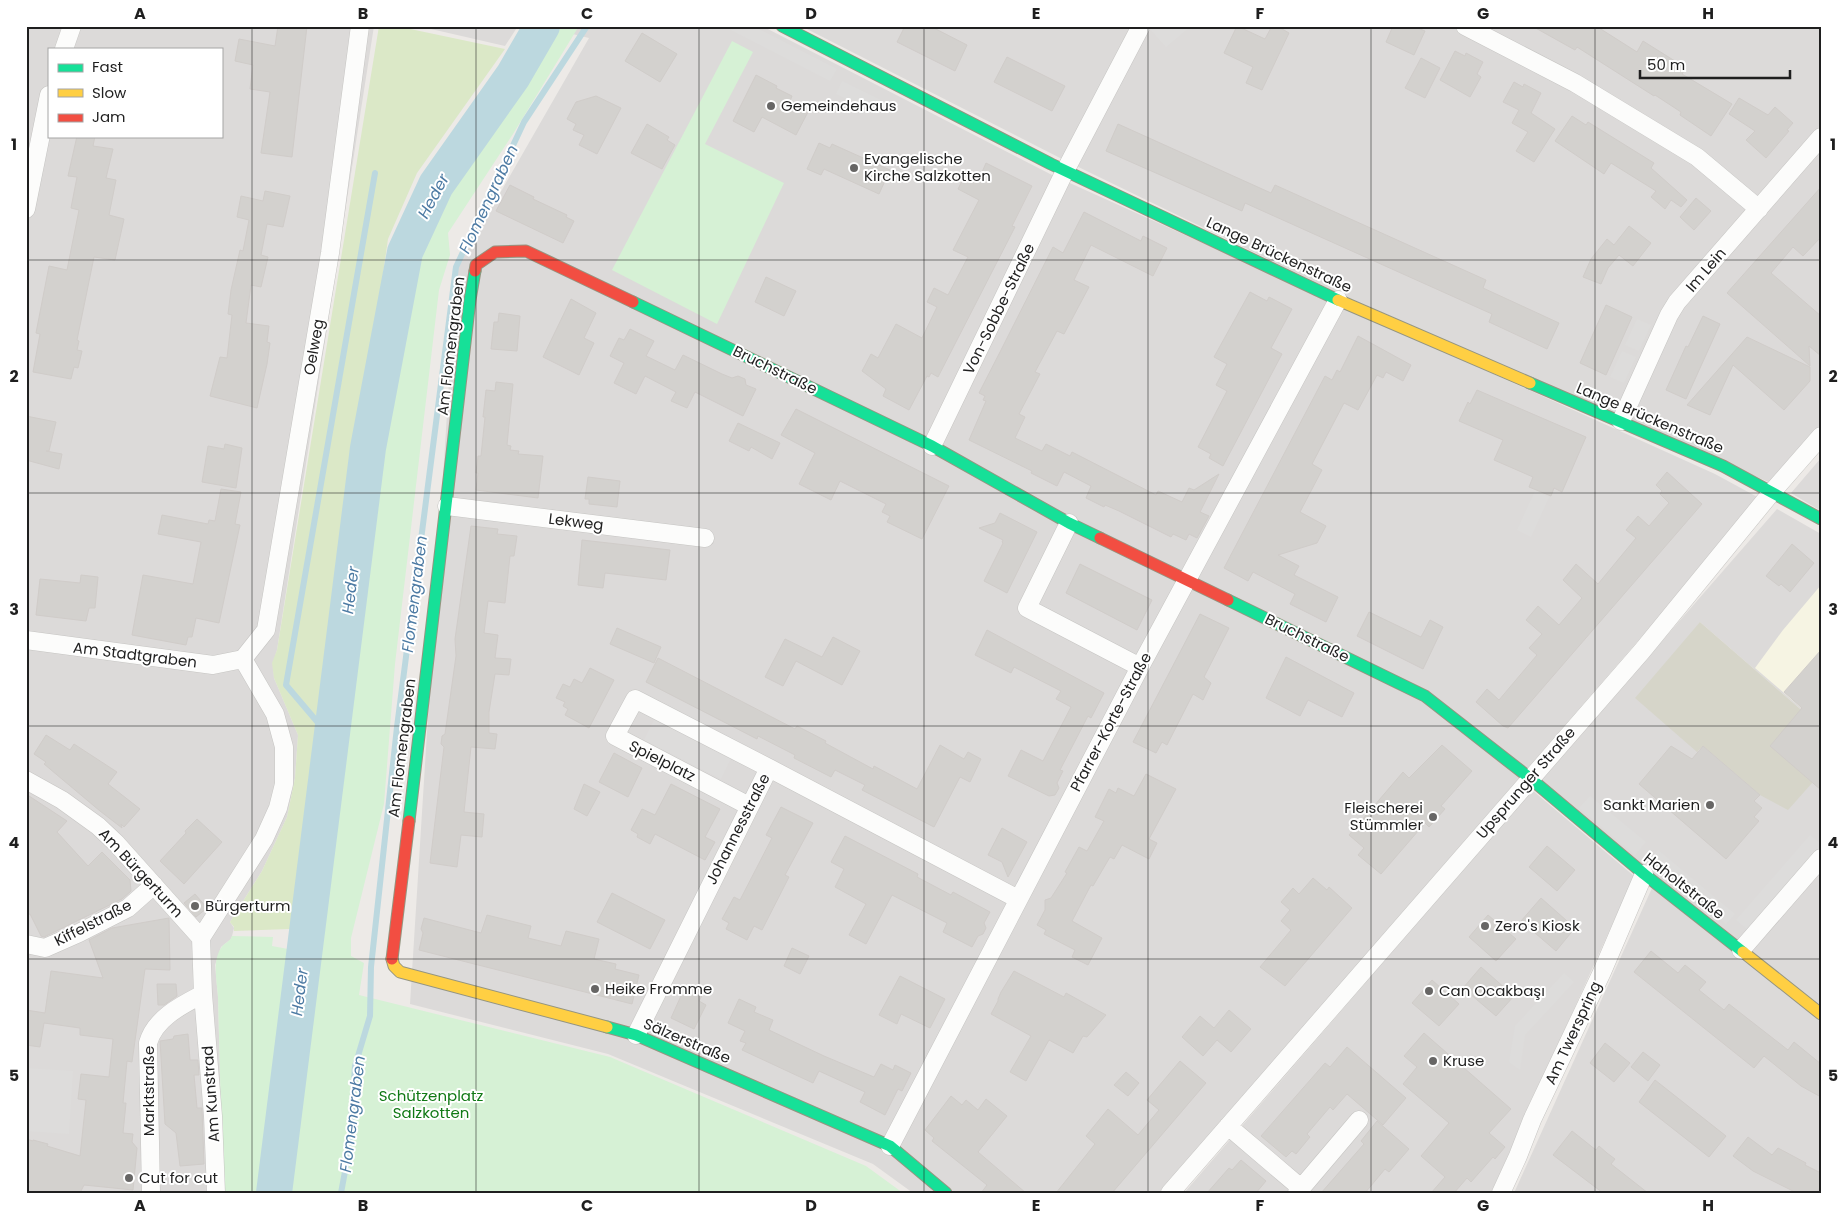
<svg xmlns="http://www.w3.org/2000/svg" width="1847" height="1219" viewBox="0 0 1847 1219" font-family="Poppins,sans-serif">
  <rect width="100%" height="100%" fill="#edeae7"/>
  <!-- residential -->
  <path fill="#dcdad9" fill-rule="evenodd" d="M26,26H374L277,650L273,663L274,678L298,735L295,778L287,817L262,871L230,922L234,928L232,936L231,939L221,947L215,965L218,997L223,1193H26ZM49,49H221V136H49Z
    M418,26H518L505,46Z
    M540,26H762L1052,175L1715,474L1761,499L1159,1193H913L873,1164L608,1054L410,1004L456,270L589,38Z
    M801,26H1821V428L1773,484L1336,292L1064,160Z
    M1821,458V511L1791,493Z
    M1777,509L1821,534V727L1700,622L1698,752L1703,746L1760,795L1821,773V1193H1514L1657,877L1541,780Z
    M1532,790L1634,876L1491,1193H1184Z"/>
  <!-- education -->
  <path fill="#f6f4e3" d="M1821,585V725L1755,668L1783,630Z"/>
  <!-- construction -->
  <path fill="#d6d5c9" d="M1700,622L1821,727V773L1788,810L1760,795L1703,746L1697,752L1635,698Z"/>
  <!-- grass -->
  <path fill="#dbe8c7" d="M379,26H396L505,49L417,173L388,239L290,929L234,931V927L230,922L262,871L287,817L295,778L298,735L274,678L272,663L277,650Z"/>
  <!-- park -->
  <path fill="#d6f1d5" d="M557,26H579L513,134L448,233L450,255L439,290L395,664L384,804L351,938V956L364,963L359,995L610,1057L866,1166L903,1193H288L346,719L411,273L420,241L432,215L548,46Z
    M732,41L753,52L705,144L784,183L717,324L612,270Z
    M232,936L273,937L272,946L288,949L284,1000L259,1193H223L218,997C217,981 212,962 221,948C224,943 230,942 232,936Z"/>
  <!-- parking -->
  <path fill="#dddcdb" d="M723,26H753L837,69L830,81Z
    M1147,26H1191L1166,47Z
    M842,81L883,101L877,114L836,94Z
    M1637,319L1651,325L1639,351L1625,345Z
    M1622,351L1636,357L1624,383L1610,377Z
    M1535,491L1549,497L1531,537L1517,530Z
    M656,716L732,756L721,779L644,740Z
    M1590,796L1646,842L1635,855L1579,808Z
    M1810,835L1821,844V847L1748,930L1736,920Z
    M1658,850L1735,914L1726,924L1649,861Z
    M1564,973L1574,982L1525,1035L1520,1070L1509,1062L1515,1026Z
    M26,1068L73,1071L69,1134L26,1131Z"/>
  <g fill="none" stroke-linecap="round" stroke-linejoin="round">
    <!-- stream -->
    <path stroke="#bcd8df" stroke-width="6" d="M331,738L286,685L375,173
      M341,1193L349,1150L355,1066L370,1016L371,967L397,727L456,267L524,122L587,26"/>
    <!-- river -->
    <path stroke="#bcd8df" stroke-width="36" d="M274,1193L368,448L405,252L436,185L513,76L542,26"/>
  </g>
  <!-- building -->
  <path fill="#d3d1ce" stroke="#d0ccc9" d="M278,26H307L292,157L261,153L270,92L250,89L253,65L235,61L239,39L275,46Z
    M905,26H930L967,45L955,71L897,42Z
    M1237,26L1265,39L1272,26H1277L1289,33L1262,90L1246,83L1253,67L1224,53Z
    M1393,26H1413L1425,31L1414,55L1386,42Z
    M1532,26H1596L1637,52L1643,41L1686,68L1682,74L1732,104L1711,136L1680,115L1681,112L1655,95L1654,96L1577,47L1575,50Z
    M642,33L677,54L660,82L625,61Z
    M1455,51L1465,56L1466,53L1483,62L1477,74L1481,77L1470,97L1440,80Z
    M1007,57L1065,86L1052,111L994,82Z
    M1421,58L1440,68L1425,98L1405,88Z
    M756,75L777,86L776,88L792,96L790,101L809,110L796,135L762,117L754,132L733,121Z
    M1514,82L1523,87L1524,84L1541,93L1531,113L1555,129L1534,162L1516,151L1528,132L1512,123L1519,110L1503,102Z
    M596,96L621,108L597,154L579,145L584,135L573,130L576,124L567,119L576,102Z
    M1739,98L1768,115L1775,107L1793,123L1787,130L1789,131L1766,158L1746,140L1755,131L1729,114Z
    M1572,116L1586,125L1588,122L1654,163L1651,168L1687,200L1681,207L1671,200L1665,209L1651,197L1656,191L1611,163L1604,174L1555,141Z
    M647,124L669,137L667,140L675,145L662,169L631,153Z
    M1118,124L1271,193L1275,185L1486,280L1483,288L1559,323L1547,349L1489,322L1492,314L1245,203L1242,211L1106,151Z
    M77,136H95L93,146L113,149L106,178L116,180L109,215L124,219L115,260L94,257L77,340L79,341L77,350L82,351L78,368L74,367L71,379L33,372L40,334L36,333L49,266L67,270L79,210L71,208L77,177L68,176Z
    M819,143L830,148L832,144L890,170L879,194L824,169L821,175L807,169Z
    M986,163L1032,186L1012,226L1015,227L938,377L931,373L929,377L927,376L909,410L883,396L886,389L862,371L871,354L878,358L896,324L922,338L937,307L927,302L934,288L948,295L968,257L953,250L979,200L958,189L966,173L979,179Z
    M510,185L534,197L533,199L567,215L566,217L574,221L563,243L496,211Z
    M1821,187V237L1803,256L1793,247L1771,273L1821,316V356L1809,346L1810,366L1727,293Z
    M265,191L290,196L283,227L267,224L261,255L268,257L261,287L251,285L246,323L269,326L267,342L270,343L267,364L257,408L210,396L220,357L227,358L232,315L228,314L231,290L240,250L243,251L249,220L237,217L241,196L263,201Z
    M1696,198L1711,211L1694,230L1680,217Z
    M1084,212L1141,241L1143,236L1167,248L1153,276L1091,245L1074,280L1089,287L1064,334L1057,331L1035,372L1040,374L1019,414L1025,417L1015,438L1042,451L1046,444L1070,456L1072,452L1156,495L1158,491L1182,502L1189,488L1194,490L1219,474L1200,512L1209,516L1197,538L1189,534L1186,540L1173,534L1171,537L1119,511L1105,505L1104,507L1086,498L1091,486L1064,472L1057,486L1031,473L1032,471L969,440L986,401L983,400L985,396L979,393L1000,352L1053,247L1063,253Z
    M1629,226L1651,243L1633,266L1619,255L1608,268L1601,284L1583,277L1591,259L1607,239L1614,245Z
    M766,277L796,291L784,316L755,302Z
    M1250,292L1267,301L1269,297L1292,309L1271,348L1282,354L1223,466L1209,458L1211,454L1198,447L1227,391L1216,385L1227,364L1214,357Z
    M571,299L596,313L584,338L594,343L579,375L543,357Z
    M1606,305L1632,317L1606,375L1580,363Z
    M499,313L520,316L517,351L491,349L494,322H498Z
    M1703,316L1720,324L1686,399L1666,390L1686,346L1688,347Z
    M630,329L654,341L646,356L675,370L683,355L722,374L732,378L738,376L745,379L746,385L756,389L743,416L695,392L687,408L671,401L676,392L645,376L636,394L614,383L624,363L610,356L619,338L624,340Z
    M1358,336L1411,365L1403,381L1386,372L1383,378L1377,375L1358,410L1344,403L1312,464L1322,470L1300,512L1326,526L1317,543L1278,555L1299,566L1294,575L1338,597L1326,622L1290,604L1295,594L1253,572L1248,581L1224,568L1325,376L1332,380L1337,370L1340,372Z
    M1747,337L1810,367V381L1784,410L1733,365L1710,415L1687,405Z
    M496,382L513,384L507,445L511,446L510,450L519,451L518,454L543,456L538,498L476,490L478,473H476L478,456H481L485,417H483L486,390L495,391Z
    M1477,390L1586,437L1562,492L1554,488L1551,496L1529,487L1533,477L1494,460L1503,440L1459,421L1468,402L1470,404Z
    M796,409L949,486L922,539L887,522L890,516L882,512L886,504L840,481L831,500L799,484L815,453L781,435Z
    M26,416L56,422L49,451H46L62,454L59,469L26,460Z
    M738,423L780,443L772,459L751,447L749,451L729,441Z
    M225,444L242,448L236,488L202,482L208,446L224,449Z
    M1667,472L1702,504L1508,728L1503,726L1476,702L1487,689L1499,700L1537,655L1529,648L1542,634L1526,620L1538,606L1559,625L1582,598L1563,580L1576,564L1598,584L1636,538L1626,530L1638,516L1649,526L1669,503L1660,494L1662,491L1656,485Z
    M588,477L620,481L617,507L589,504V499H585Z
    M221,489L241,492L235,524L240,525L219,623L196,618L192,637H188L186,645L132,635L143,575L193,584L201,542L158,534L162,515L208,524L209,520L215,521Z
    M1000,513L1037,532L1007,593L984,581L1003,543L1002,542L1003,540L979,528L995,523Z
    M471,526L498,529L497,534L517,536L514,556H510L505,603L488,601L484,633L498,635L495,658L511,659L509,675L495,674L489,712V733L497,734L495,749L471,747L464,812L484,814L482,837L461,835L457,867L430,863L444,747L441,744L442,736L445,734L456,656L455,639Z
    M582,540L670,550L666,580L605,573L603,588L578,585Z
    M1792,544L1814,563L1790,592L1781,584L1779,586L1766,576Z
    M1080,564L1152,600L1137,630L1066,593Z
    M81,575L98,577L95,608H89L86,621L36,615L40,579L80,583Z
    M1369,612L1421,637L1430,620L1443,627L1423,669L1357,636Z
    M1200,614L1229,628L1204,677L1211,683L1203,700L1193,694L1167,745L1162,742L1156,753L1133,742Z
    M617,628L661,647L654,663L610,644Z
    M987,630L1104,693L1091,718L1088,716L1060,770L1063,771L1057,783L1059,788L1055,795L1049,796L1008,776L1021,750L1043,761L1071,707L1056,699L1061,691L1014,667L1011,673L975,655Z
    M833,637L860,651L842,685L796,661L783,686L765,677L785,639L822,657Z
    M1821,650V790L1770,746L1802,708L1784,692Z
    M1286,657L1354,693L1342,717L1308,700L1300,716L1266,698Z
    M658,658L795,729L797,726L826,741L825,743L873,769L874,766L917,789L940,745L964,759L968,752L981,759L970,782L960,777L934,827L862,790L865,785L835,770L831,777L794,758L795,755L758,736L757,739L646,682Z
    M590,668L614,680L589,728L565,715L568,709L563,706L565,702L556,698L563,684L570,687L574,679L582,683Z
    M46,735L70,750L74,744L117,772L108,784L140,809L124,827L121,824L122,828L100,811L44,764L46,762L34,754Z
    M1442,745L1472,771L1441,806L1445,809L1429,827L1425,823L1381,874L1358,855L1364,848L1349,835L1403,772L1409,778Z
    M1671,746L1692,759L1703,746L1760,795L1754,801L1762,808L1754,817L1759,821L1726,859L1639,784Z
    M614,753L642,768L628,797L599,782Z
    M1146,774L1176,789L1149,839L1157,843L1149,859L1122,845L1114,859L1110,857L1093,886L1091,885L1072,921L1102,938L1088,965L1072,957L1075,950L1044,934L1046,930L1037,925L1045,910V900L1051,898L1067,873L1065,872L1079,847L1087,851L1104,821L1095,817L1109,789L1116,793L1118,788L1134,796Z
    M584,784L600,792L587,816L574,809Z
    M671,784L720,809L705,837L715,842L705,860L655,834L650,844L637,837L638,834L631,830L642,809L655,815Z
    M26,794L67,821L57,832L88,866L102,852L130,880L131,891L122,899L44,937L41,936L30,914L26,915Z
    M781,807L813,823L785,875L789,877L762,930L754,926L747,940L726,929L729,923L722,919L734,897L740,900L772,838L766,835Z
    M197,819L222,842L184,884L160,861L186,833L185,831Z
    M1002,828L1027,842L1008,877L1002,862L988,855Z
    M845,836L918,874L917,877L951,895L953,892L990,912L984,923L986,928L983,934L978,936L972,947L943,932L947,923L892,895L866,944L849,935L866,904L835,887L844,869L831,862Z
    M1547,846L1575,870L1557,891L1529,867Z
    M1313,878L1327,890L1329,887L1352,908L1285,986L1260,967L1291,930L1281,921L1290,910L1281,902L1293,888L1299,894Z
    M612,893L665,920L650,949L597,922Z
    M195,894L207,908L196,917L184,903Z
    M1541,898L1575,928L1556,951L1521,921Z
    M487,915L531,926L528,938L561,946L566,931L599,939L594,959L616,964L615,969L639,975L632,1004L419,950L423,933L421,929L424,918L481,933Z
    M1488,915L1516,939L1496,961L1469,937Z
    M169,918L170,970L145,969L132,1062L127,1061L123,1103H126L123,1133L133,1134L132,1142L137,1148L133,1190L84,1185L80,1193H26V1139L33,1141V1140L48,1144L47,1146L80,1156L86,1100L78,1099L81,1074L109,1077L113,1039L80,1035V1028L44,1023L40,1047L26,1045V1010L45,1013L51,971L103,978L89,940L112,928Z
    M792,948L809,956L800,974L784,966Z
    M1651,951L1678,973L1685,965L1706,982L1699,990L1724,1010L1729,1004L1788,1050L1794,1042L1821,1064V1097L1801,1086L1764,1056L1754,1068L1634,972Z
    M1481,967L1514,996L1496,1016L1463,988Z
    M1014,971L1064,997L1066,993L1106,1015L1087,1037L1083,1036L1073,1053L1049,1040L1026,1081L1010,1072L1031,1036L991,1014L998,1001V999L1001,992Z
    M900,976L945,999L930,1028L901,1014L897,1024L879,1015Z
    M1432,980L1459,1004L1439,1026L1412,1003Z
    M157,984H176L177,996L164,1005H158Z
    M685,987L704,992L699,1001L706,1005L694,1029L671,1018Z
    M739,999L756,1007L754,1012L773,1020L769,1030L824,1056L874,1077L881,1064L893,1070L895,1065L911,1073L902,1091L898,1089L885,1115L860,1102L865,1092L819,1071L813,1083L742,1050L746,1043L740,1041L745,1031L728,1023Z
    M1229,1010L1251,1029L1231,1052L1217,1040L1203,1056L1182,1037L1200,1016L1214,1028Z
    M1424,1033L1511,1109L1489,1133L1505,1147L1495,1159L1493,1157L1471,1182L1467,1178L1454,1193H1431L1445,1177L1421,1156L1449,1123L1403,1084L1417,1067L1404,1056Z
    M188,1034L190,1060H198L199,1075H194L197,1108H202L204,1164L180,1166L176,1133L165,1124L160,1041L173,1039L174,1036Z
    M1605,1043L1630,1063L1614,1082L1590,1063Z
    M1347,1047L1406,1098L1383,1125L1347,1094L1333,1110L1330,1107L1307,1134L1310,1137L1296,1154L1292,1151L1286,1157L1261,1136L1325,1063L1330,1067Z
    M1643,1052L1660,1065L1648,1081L1631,1067Z
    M1180,1061L1206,1083L1112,1193H1056L1095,1144L1086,1136L1108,1109L1138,1135L1159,1110L1147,1100Z
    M1126,1072L1139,1083L1128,1096L1114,1085Z
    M1655,1080L1726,1136L1709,1157L1639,1102Z
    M951,1096L962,1105L966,1100L978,1110L986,1099L1007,1116L978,1152L1026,1193H981L987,1185L932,1141L934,1138L925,1130Z
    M1377,1121L1409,1149L1389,1172L1385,1169L1365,1193H1321L1364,1144L1361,1141Z
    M1572,1131L1596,1150L1599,1146L1607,1153L1615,1159L1611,1164L1648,1193H1603L1553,1155Z
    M1748,1137L1772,1155L1778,1148L1806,1163L1805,1165L1821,1173V1185L1817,1193H1797L1753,1171L1733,1156Z
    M1241,1160L1266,1181L1256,1193H1207L1229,1168L1232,1170Z"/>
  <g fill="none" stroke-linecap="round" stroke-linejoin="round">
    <!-- street casing -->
    <g stroke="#c6c5c3" stroke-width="19">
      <path id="street" d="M1465,26L1575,83L1697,157L1759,209
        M64,49L72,26
        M26,209L49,95
        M1621,421L1669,315L1677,302L1821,137
        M932,446L1065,171L1141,26
        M447,506L705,538
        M1069,523L1027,608L1140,667
        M26,640L213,665L243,659
        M243,659L266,630L330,253L360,26
        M26,780L62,800L98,826L116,843L201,938
        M749,806L615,736L635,699L769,768
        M26,944L45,948L79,933L128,908L154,885
        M1741,950L1821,858
        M203,994L213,1116L216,1193
        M636,1035L769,768L1018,899
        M1228,1126L1301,1188
        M890,1146L1140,667L1338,300
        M151,1193L148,1043C155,1018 182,1005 203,994L201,938L264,839L278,808L284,784V747L275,714L243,659
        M1170,1193L1642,651L1772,492L1821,436
        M1297,1193L1359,1120
        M1501,1193L1518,1156L1532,1120L1602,972L1644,874"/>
    </g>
    <!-- fast casing -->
    <g stroke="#959580" stroke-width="13">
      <path id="fast" d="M782,26L1051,164L1338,300
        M633,302L932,446L1069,523L1100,538
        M1530,383L1723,466L1821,519
        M1228,600L1425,696L1531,779L1644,874L1743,952
        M409,821L470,300L475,271
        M607,1027L636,1035L890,1146L946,1193"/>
    </g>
    <!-- slow casing -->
    <g stroke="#959580" stroke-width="13">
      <path id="slow" d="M1338,300L1530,383
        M1743,952L1821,1014
        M392,959L394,966L400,972L607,1027"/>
    </g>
    <!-- jam casing -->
    <g stroke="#959580" stroke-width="13">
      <path id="jam" d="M475,271L476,265L495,252L526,251L633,302
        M1100,538L1228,600
        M392,959L409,821"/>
    </g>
    <!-- street -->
    <use href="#street" stroke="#fcfcfb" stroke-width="18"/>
    <!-- fast -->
    <use href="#fast" stroke="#16e098" stroke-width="11"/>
    <!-- slow -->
    <use href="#slow" stroke="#ffcf43" stroke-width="11"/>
    <!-- jam -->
    <use href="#jam" stroke="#f24e42" stroke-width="11"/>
  </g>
  <!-- grid -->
  <path fill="none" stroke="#1f1f1f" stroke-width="1" stroke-opacity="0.55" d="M252,26V1193M476,26V1193M699,26V1193M924,26V1193M1148,26V1193M1371,26V1193M1595,26V1193M26,260H1821M26,493H1821M26,726H1821M26,959H1821"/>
  <!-- markers -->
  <g fill="#676665" stroke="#fff" stroke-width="2">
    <circle cx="771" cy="106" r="5"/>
    <circle cx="854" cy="168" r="5"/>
    <circle cx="1710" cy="805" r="5"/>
    <circle cx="1433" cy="817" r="5"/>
    <circle cx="195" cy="906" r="5"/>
    <circle cx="1485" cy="926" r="5"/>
    <circle cx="595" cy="989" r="5"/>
    <circle cx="1429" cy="991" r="5"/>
    <circle cx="1433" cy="1061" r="5"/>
    <circle cx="129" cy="1178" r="5"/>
  </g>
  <g text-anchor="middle" stroke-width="4" stroke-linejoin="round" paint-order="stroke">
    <!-- poi labels -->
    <g font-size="15" fill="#1f1f1f" stroke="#fff" text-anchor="start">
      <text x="781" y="111">Gemeindehaus</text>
      <text x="864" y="164">Evangelische<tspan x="864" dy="17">Kirche Salzkotten</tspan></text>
      <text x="1700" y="810" text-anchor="end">Sankt Marien</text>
      <text x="1423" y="813" text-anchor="end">Fleischerei<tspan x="1423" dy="17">Stümmler</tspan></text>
      <text x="205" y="911">Bürgerturm</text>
      <text x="1495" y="931">Zero's Kiosk</text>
      <text x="605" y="994">Heike Fromme</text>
      <text x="1439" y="996">Can Ocakbaşı</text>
      <text x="1443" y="1066">Kruse</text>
      <text x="139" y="1183">Cut for cut</text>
    </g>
    <!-- street labels -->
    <g font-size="15" fill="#1f1f1f" stroke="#fff">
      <text transform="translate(1279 255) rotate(25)" y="5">Lange Brückenstraße</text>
      <text transform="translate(1706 270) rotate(-49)" y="5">Im Lein</text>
      <text transform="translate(999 309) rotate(-64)" y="5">Von-Sobbe-Straße</text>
      <text transform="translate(451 346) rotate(-83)" y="5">Am Flomengraben</text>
      <text transform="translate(314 347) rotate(-80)" y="5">Oelweg</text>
      <text transform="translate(775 370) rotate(26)" y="5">Bruchstraße</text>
      <text transform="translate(1650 418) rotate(23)" y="5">Lange Brückenstraße</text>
      <text transform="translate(576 522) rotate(7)" y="5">Lekweg</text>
      <text transform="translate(1307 638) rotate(26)" y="5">Bruchstraße</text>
      <text transform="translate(135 655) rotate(7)" y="5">Am Stadtgraben</text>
      <text transform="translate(1111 722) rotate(-62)" y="5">Pfarrer-Korte-Straße</text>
      <text transform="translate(402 748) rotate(-83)" y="5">Am Flomengraben</text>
      <text transform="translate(662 761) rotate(27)" y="5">Spielplatz</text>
      <text transform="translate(1526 783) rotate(-49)" y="5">Upsprunger Straße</text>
      <text transform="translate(738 829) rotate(-63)" y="5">Johannesstraße</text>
      <text transform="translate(141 873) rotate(47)" y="5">Am Bürgerturm</text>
      <text transform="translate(1684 886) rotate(38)" y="5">Haholtstraße</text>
      <text transform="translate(93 923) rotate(-27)" y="5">Kiffelstraße</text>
      <text transform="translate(1573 1033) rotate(-65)" y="5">Am Twerspring</text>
      <text transform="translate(687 1041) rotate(23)" y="5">Sälzerstraße</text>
      <text transform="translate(149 1091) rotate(-90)" y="5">Marktstraße</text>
      <text transform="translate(211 1094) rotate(-94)" y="5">Am Kunstrad</text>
    </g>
    <!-- park labels -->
    <g font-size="15" fill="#107915" stroke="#fff">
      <text x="431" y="1101">Schützenplatz<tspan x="431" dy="17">Salzkotten</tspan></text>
    </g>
    <!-- water labels -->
    <g font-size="16" font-style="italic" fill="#4c7aa3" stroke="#fff">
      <text transform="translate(433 196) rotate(-62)" y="6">Heder</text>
      <text transform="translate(488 199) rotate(-65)" y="6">Flomengraben</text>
      <text transform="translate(350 590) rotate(-83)" y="6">Heder</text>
      <text transform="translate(414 594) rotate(-83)" y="6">Flomengraben</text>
      <text transform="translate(299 992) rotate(-83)" y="6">Heder</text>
      <text transform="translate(352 1114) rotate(-83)" y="6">Flomengraben</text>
    </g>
  </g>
  <!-- border -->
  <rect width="1847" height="1219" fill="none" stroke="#ffffff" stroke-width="55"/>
  <!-- legend -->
  <rect x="48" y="48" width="175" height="90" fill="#ffffff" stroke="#a5a5a5"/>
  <rect x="58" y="64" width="25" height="8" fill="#16e098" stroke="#a5a5a5"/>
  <text x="92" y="72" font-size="15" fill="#1f1f1f">Fast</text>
  <rect x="58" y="89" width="25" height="8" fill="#ffcf43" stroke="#a5a5a5"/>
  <text x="92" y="98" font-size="15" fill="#1f1f1f">Slow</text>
  <rect x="58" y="114" width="25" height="8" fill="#f24e42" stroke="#a5a5a5"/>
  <text x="92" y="122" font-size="15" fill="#1f1f1f">Jam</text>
  <!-- scale -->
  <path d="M1640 70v8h150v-8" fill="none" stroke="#1f1f1f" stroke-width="2.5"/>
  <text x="1647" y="70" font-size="15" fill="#1f1f1f" stroke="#ffffff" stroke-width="4" paint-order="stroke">50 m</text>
  <rect x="28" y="28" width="1792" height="1164" fill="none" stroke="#1f1f1f" stroke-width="2"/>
  <g font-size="16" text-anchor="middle" font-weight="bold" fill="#1f1f1f">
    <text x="140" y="19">A</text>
    <text x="363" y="19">B</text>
    <text x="587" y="19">C</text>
    <text x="811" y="19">D</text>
    <text x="1036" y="19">E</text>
    <text x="1260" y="19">F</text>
    <text x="1483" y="19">G</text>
    <text x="1708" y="19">H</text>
    <text x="14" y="150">1</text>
    <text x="1833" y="150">1</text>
    <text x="14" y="382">2</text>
    <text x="1833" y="382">2</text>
    <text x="14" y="615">3</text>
    <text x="1833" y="615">3</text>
    <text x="14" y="848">4</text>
    <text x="1833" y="848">4</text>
    <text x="14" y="1081">5</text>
    <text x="1833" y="1081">5</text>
    <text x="140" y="1211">A</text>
    <text x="363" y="1211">B</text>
    <text x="587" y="1211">C</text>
    <text x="811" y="1211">D</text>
    <text x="1036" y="1211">E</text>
    <text x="1260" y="1211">F</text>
    <text x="1483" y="1211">G</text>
    <text x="1708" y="1211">H</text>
  </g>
</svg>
